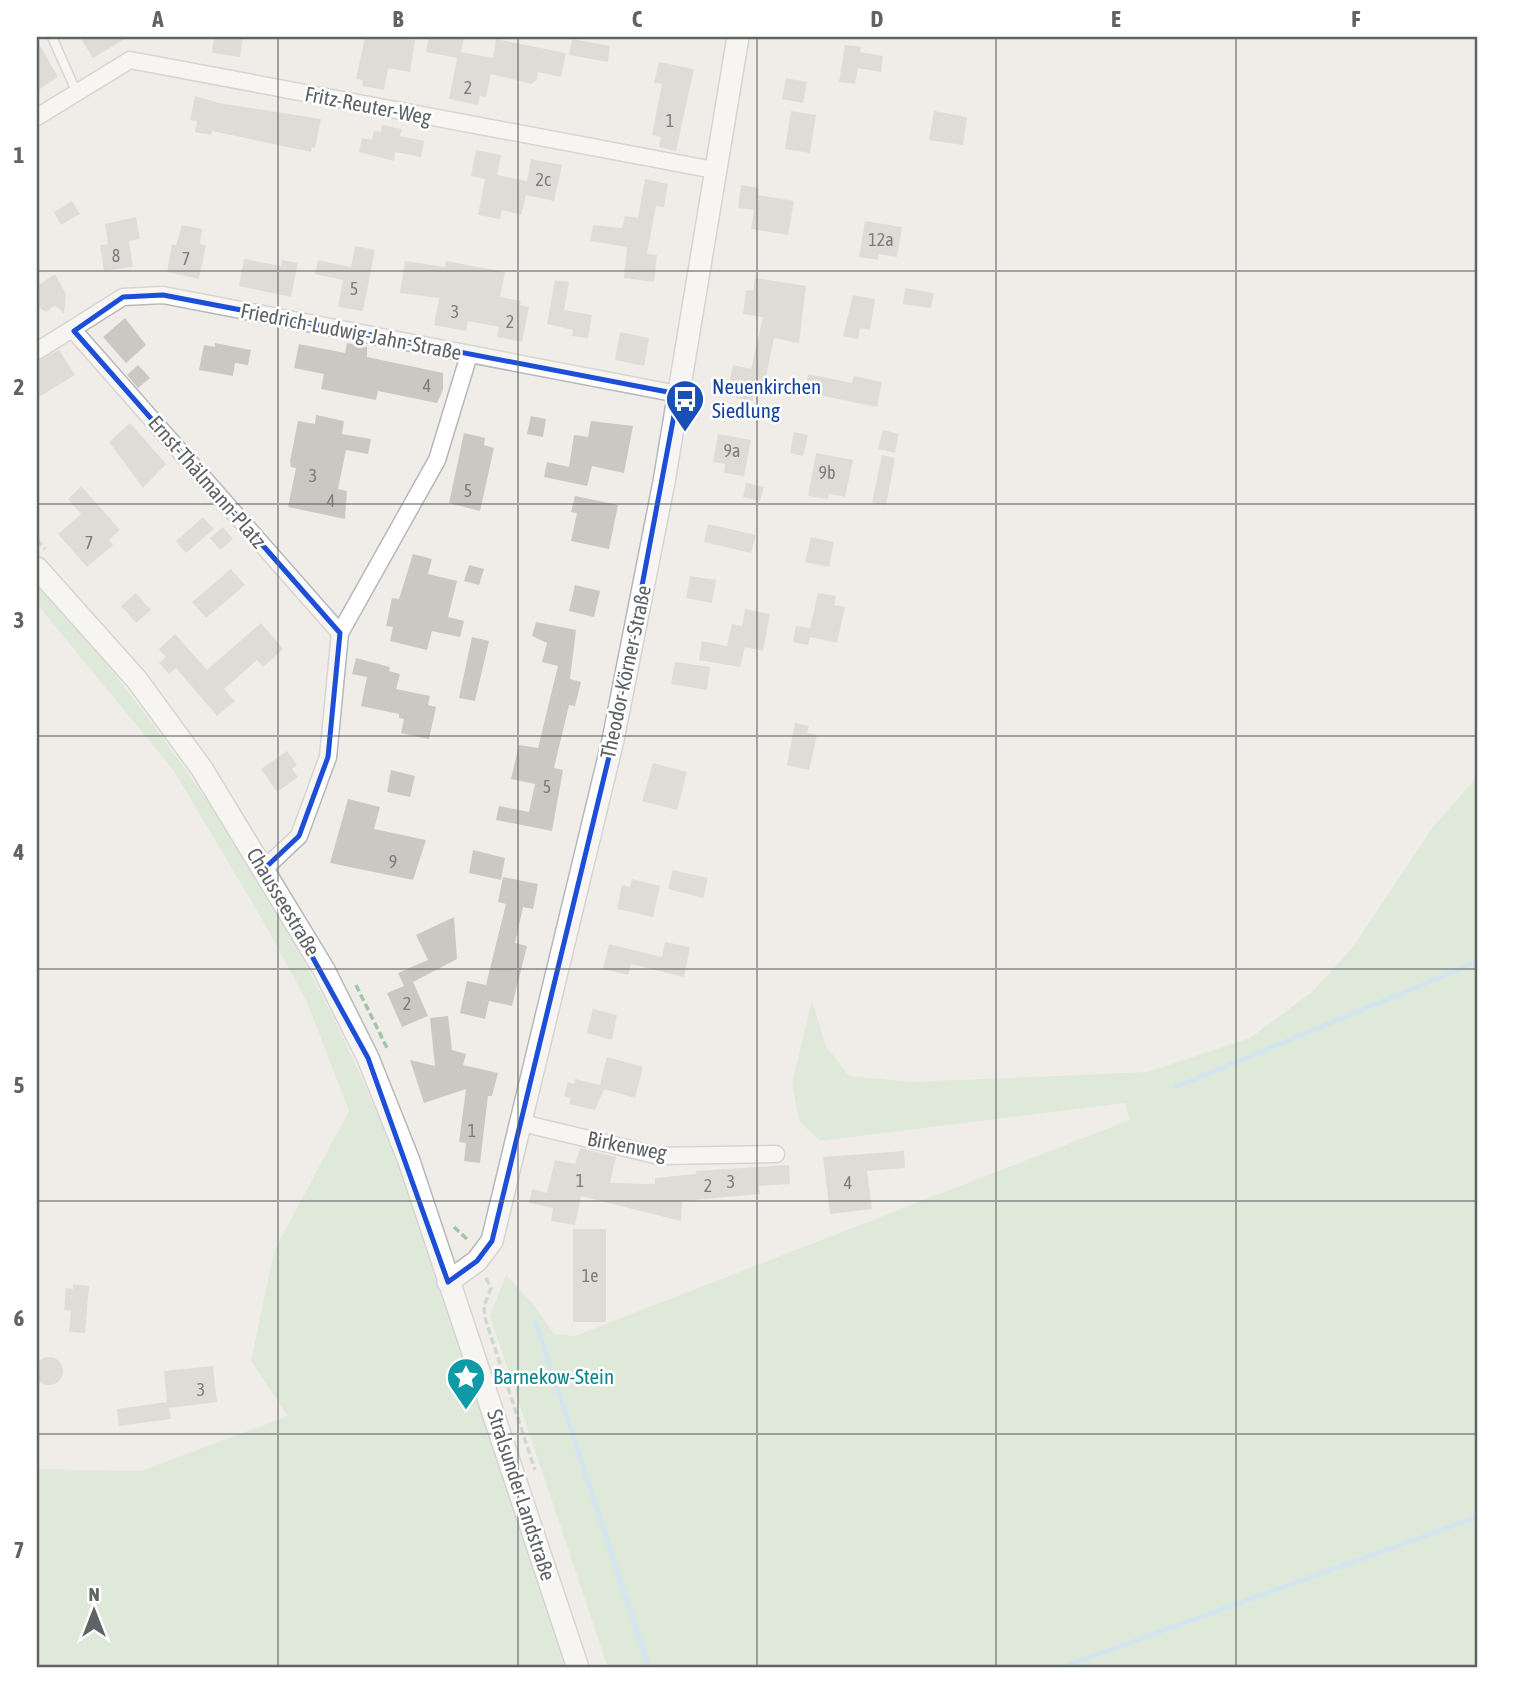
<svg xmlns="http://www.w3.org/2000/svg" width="1514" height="1705" viewBox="0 0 1514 1705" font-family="'Asap Condensed',sans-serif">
  <rect width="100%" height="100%" fill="#f0ede8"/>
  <!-- green -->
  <path fill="#c9e5c7" d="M37,582C165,726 273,886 354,1061C388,1133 413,1209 439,1284C483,1412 525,1540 568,1668H37V1469L141,1471L288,1416L251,1361L274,1251L349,1111L307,1002L266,926L174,771L37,604Z
    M1477,777V1668H608L490,1316L506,1275L534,1305L554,1334L575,1336L1130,1120L1125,1103L820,1141L799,1121L792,1084L812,1000L826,1046L849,1076L914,1082L1148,1072L1250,1038L1312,992L1353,947L1433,827Z"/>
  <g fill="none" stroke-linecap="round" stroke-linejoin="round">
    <!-- stream -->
    <path stroke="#afdef9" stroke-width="5" d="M1176,1087L1477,962
      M536,1323L649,1668
      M1060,1668L1477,1517"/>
  </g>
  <!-- building -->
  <path fill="#cbc8c4" d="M80,37H128L93,58Z
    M214,37H243L240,57L212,53Z
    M365,37L415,40L410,72L388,68L384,90L362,86L363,80L356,79Z
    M429,37H464L461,52L493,58L496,39L566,53L561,77L538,72L537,80L531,84L491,74L486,97L480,96L478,105L449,99L457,58L426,52Z
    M572,39L610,46L608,62L569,55Z
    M37,41L58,77L37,91Z
    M845,45L861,47L860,52L883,56L881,72L858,68L855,84L839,82Z
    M659,62L694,69L676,151L659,147L661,137L652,135L662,84L654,83Z
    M786,78L807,82L803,103L782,99Z
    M195,96L219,103L321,119L315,148L312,147L311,152L212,131L211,135L195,132L197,121L190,120Z
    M791,111L816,115L810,153L785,149Z
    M934,111L967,117L963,145L929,140Z
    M382,125L402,129L400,136L424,141L421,157L395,152L394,161L359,152L362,138L372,140L374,131L381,132Z
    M476,150L501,155L497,175L527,181L531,159L562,165L554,201L526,195L521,215L502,210L500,219L478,215L485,179L471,176Z
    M645,179L668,184L664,207L656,206L647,254L657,255L654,282L624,278L627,247L590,241L593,225L622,228L625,216L638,218Z
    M741,185L759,188L758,195L794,201L788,235L751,229L754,210L738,208Z
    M72,201L80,214L61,225L54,212Z
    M136,217L140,239L129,241L133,267L104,271L100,245L108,244L105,224Z
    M865,221L902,227L897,257L879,254L878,260L859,257Z
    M182,225L202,229L200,244L206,245L199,279L167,272L172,244L176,245Z
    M355,246L375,250L363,311L338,307L343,280L315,274L318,260L351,267Z
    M244,259L281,266L282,260L298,263L291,297L239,286Z
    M405,261L445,267L446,261L505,272L500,297L521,301L520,305L529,307L522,342L497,337L499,327L468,321L466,331L434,325L439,298L400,293Z
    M55,274L66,294L64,314L55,305L46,312L37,306V286Z
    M755,278L806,286L799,343L774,338L762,395L754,393L753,401L736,398L738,390L728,388L733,365L751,369L763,317L743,314L746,290L753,291Z
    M555,280L569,282L564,310L592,315L588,338L572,336L573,330L547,324Z
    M905,288L934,293L931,308L903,304Z
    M853,295L875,299L870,330L860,328L858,339L843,336Z
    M125,318L146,345L126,363L103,337Z
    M620,332L649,338L644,366L615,360Z
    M215,343L251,350L248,365L235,363L233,376L199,370L204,345L215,347Z
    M347,343L367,347V357L443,373V390L437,403L378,391L376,400L321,389L324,374L294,368L299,344L345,353Z
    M59,350L75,375L37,398V361Z
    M138,365L150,378L138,388L127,375Z
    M808,374L852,383L854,376L882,382L877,407L805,392Z
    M316,415L344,421L342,434L371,439L368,454L346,450L338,489L347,491L345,519L288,507L296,468L291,467L290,461L298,421L315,424Z
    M531,416L546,419L543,437L527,434Z
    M591,421L633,426L624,473L592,466L587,486L544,477L547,462L569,467L574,435L588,437Z
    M130,423L166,464L143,488L109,442Z
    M883,430L899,434L895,453L878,449Z
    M794,432L808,435L803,456L790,453Z
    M464,433L485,438L484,445L494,448L480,511L449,503Z
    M718,434L751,440L744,476L724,473L725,464L713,462Z
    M816,453L853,460L845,497L829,494L828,499L808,496Z
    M882,455L895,458L886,505L872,503Z
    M746,483L764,487L760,501L743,497Z
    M81,486L120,530L109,540L113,545L87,567L58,534L81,514L68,499Z
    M575,496L618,505L609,549L571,541L577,513L571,512Z
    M203,517L214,529L186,553L176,541Z
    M708,524L756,535L751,553L704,542Z
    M223,527L233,539L220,550L210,538Z
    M811,537L834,542L829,567L805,562Z
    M413,554L432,559L428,574L457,581L448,617L464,621L460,637L432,631L427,650L390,641L393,627L386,626L392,598L399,599Z
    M469,565L484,569L479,585L464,581Z
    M231,569L245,585L206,618L192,602Z
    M690,576L716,580L712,603L686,598Z
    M575,585L600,591L594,617L569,611Z
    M136,593L151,610L136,623L121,606Z
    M818,593L836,596L834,605L845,607L837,643L810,637L808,645L793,642L796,626L810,628Z
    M745,609L770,614L763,651L745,647L740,667L699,660L702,641L727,646L732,624L742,626Z
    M536,622L576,630L570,679L581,682L575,706L569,705L554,768L563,770L552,831L496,820L499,806L529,812L535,784L511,779L519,745L538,748L558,666L542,662L547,643L532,636Z
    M261,623L283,649L263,667L257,660L224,689L235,701L217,716L176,668L169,674L159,663L166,657L159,649L175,634L207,670Z
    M472,637L489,641L475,701L459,698Z
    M356,658L390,667L389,671L400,674L396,689L430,696L428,705L436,707L429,739L401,733L404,719L399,718V714L361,706L367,677L352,674Z
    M675,662L710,667L707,690L671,684Z
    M795,723L809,726L807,733L817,735L809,770L787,765Z
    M287,751L297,765L292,769L298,777L277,792L261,769Z
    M653,763L687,772L677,810L642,801Z
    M391,770L415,776L410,797L387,792Z
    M348,799L380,807L374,829L426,840L413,880L330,863Z
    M473,850L505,858L501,880L469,873Z
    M673,870L708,878L703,898L668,889Z
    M503,877L538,884L533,909L523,907L515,943L527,946L512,1006L489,1001L485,1019L460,1013L467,981L486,985L506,904L498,902Z
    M632,879L660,886L653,917L617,909L622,885L630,887Z
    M454,917L457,959L413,982L428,1016L402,1027L387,993L404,986L398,973L428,960L416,935Z
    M665,942L690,947L684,977L631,964L628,975L603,969L609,944L662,957Z
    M593,1009L617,1015L612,1040L587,1033Z
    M448,1016L452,1050L466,1054L463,1065L498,1073L492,1096H488L480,1163L464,1161L466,1143L459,1142L466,1089L424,1103L410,1060L435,1066L430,1018Z
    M607,1057L643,1067L635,1098L604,1089L595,1110L569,1104L571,1098L564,1096L568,1082L574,1084L575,1079L600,1085Z
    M580,1148L616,1157L610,1183L655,1184V1178L696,1174V1171L789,1165L790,1184L759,1186L760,1194L682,1201L681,1221L581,1196L575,1225L551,1221L553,1208L529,1203L532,1189L547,1193L555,1160L575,1164Z
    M904,1151L905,1168L867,1171L872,1209L830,1214L823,1157Z
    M573,1229H606V1322H573Z
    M73,1284L89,1286L85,1333L69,1332L71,1311L64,1310L66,1288L73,1289Z
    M35 1371a14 14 0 1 1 28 0a14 14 0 1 1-28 0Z
    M213,1366L217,1402L169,1408L171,1419L119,1426L117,1409L167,1402L164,1371Z"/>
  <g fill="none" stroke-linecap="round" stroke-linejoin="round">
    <!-- lane casing -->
    <g stroke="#b5b8bb" stroke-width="11">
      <path id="lane" d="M52,37L77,93"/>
    </g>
    <!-- street casing -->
    <g stroke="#b5b8bb" stroke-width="19">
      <path id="street" d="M37,117L130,60L714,170
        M74,331L340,633
        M37,351L123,297L163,295L678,394
        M264,869L299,836L328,757L340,633L437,460L469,355
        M522,1123L659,1156L776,1154"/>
    </g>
    <!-- secondary casing -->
    <g stroke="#b4b7bb" stroke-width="24">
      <path id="secondary" d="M37,568L137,680L202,769L324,970L368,1058L409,1161L578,1668
        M448,1282L477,1261L492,1241L613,740L664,482L738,37"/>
    </g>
    <!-- path -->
    <path stroke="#a0c6a8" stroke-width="3.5" stroke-dasharray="7 3.5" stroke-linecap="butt" d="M37,540L45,549
      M356,985L388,1050
      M454,1227L468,1240
      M486,1278L491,1288L484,1306L485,1318L535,1470"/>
    <!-- lane -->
    <use href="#lane" stroke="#fff" stroke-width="8"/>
    <!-- street -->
    <use href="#street" stroke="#fff" stroke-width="16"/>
    <!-- secondary -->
    <use href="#secondary" stroke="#fff" stroke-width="21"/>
  </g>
  <!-- marked area -->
  <path d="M0 0H1514V1705H0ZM163,295L678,394L613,740L492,1241L477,1261L448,1282L368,1058L264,869L299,836L328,757L340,633L74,331L123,297Z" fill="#f0ede8" fill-opacity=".55" fill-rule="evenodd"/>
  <path fill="none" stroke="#1d4ed8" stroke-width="5" stroke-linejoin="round" d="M163,295L678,394L613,740L492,1241L477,1261L448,1282L368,1058L264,869L299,836L328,757L340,633L74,331L123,297Z"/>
  <!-- grid -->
  <path fill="none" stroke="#5f6366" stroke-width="2" stroke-opacity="0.55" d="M278,37V1668M518,37V1668M757,37V1668M996,37V1668M1236,37V1668M37,271H1477M37,504H1477M37,736H1477M37,969H1477M37,1201H1477M37,1434H1477"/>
  <!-- icons -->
  <defs>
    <g id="bus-pin" transform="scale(2.0125)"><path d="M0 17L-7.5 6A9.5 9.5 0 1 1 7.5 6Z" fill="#1a4fb4" stroke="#fff"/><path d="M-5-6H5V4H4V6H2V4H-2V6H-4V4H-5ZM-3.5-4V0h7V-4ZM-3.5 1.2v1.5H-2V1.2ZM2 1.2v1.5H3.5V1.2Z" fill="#fff"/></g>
    <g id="sight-pin" transform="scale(2.0125)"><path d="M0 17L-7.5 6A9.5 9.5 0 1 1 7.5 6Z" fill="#0f9aa8" stroke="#fff"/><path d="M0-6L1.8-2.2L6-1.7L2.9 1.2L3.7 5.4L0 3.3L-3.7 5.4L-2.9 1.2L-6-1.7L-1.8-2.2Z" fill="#fff"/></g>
  </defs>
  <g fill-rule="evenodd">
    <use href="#bus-pin" x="685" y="399"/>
    <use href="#sight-pin" x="466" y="1377"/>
  </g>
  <g text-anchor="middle" stroke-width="5" stroke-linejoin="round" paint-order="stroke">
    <!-- number labels -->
    <g font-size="18" fill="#7a7c7e">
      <text x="468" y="94">2</text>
      <text x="670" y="127">1</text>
      <text x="543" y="186">2c</text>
      <text x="881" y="246">12a</text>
      <text x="116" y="262">8</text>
      <text x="186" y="265">7</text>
      <text x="354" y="295">5</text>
      <text x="455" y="318">3</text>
      <text x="510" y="328">2</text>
      <text x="427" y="392">4</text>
      <text x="732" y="457">9a</text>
      <text x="827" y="479">9b</text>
      <text x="313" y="482">3</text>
      <text x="468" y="497">5</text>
      <text x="331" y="507">4</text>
      <text x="89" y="549">7</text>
      <text x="547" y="793">5</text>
      <text x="393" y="868">9</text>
      <text x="407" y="1010">2</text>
      <text x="472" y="1137">1</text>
      <text x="580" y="1187">1</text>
      <text x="731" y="1188">3</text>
      <text x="848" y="1189">4</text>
      <text x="708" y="1192">2</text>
      <text x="590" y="1282">1e</text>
      <text x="201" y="1396">3</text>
    </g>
    <!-- street labels -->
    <g font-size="21" fill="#5f6366" stroke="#fff">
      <text transform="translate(368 106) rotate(11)" y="7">Fritz-Reuter-Weg</text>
      <text transform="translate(351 332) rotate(11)" y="7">Friedrich-Ludwig-Jahn-Straße</text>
      <text transform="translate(207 482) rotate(49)" y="7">Ernst-Thälmann-Platz</text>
      <text transform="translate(626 672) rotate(-78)" y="7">Theodor-Körner-Straße</text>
      <text transform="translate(283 902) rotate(59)" y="7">Chausseestraße</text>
      <text transform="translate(627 1146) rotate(11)" y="7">Birkenweg</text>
      <text transform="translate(521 1495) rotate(72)" y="7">Stralsunder Landstraße</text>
    </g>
    <!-- transit labels -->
    <g font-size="21" fill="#164399" stroke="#fff" text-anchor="start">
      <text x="712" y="394">Neuenkirchen<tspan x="712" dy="24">Siedlung</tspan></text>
    </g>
    <!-- culture labels -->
    <g font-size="21" fill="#0d838f" stroke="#fff" text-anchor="start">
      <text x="493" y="1384">Barnekow-Stein</text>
    </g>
  </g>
  <!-- border -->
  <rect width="1514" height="1705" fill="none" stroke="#ffffff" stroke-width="77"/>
  <!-- north arrow -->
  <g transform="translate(94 1611)" stroke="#ffffff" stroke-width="5" paint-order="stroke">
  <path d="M0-5L12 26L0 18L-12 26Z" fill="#5f6366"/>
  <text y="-10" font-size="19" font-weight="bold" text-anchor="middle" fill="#5f6366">N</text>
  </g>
  <rect x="38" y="38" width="1438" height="1628" fill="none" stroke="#5f6366" stroke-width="2.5"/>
  <g font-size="23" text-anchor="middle" font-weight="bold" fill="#5f6366">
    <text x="158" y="27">A</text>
    <text x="398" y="27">B</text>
    <text x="637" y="27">C</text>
    <text x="877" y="27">D</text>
    <text x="1116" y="27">E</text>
    <text x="1356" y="27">F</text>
    <text x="19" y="163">1</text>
    <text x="19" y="395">2</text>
    <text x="19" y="628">3</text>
    <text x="19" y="860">4</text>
    <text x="19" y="1093">5</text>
    <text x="19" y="1326">6</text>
    <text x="19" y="1558">7</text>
  </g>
</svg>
